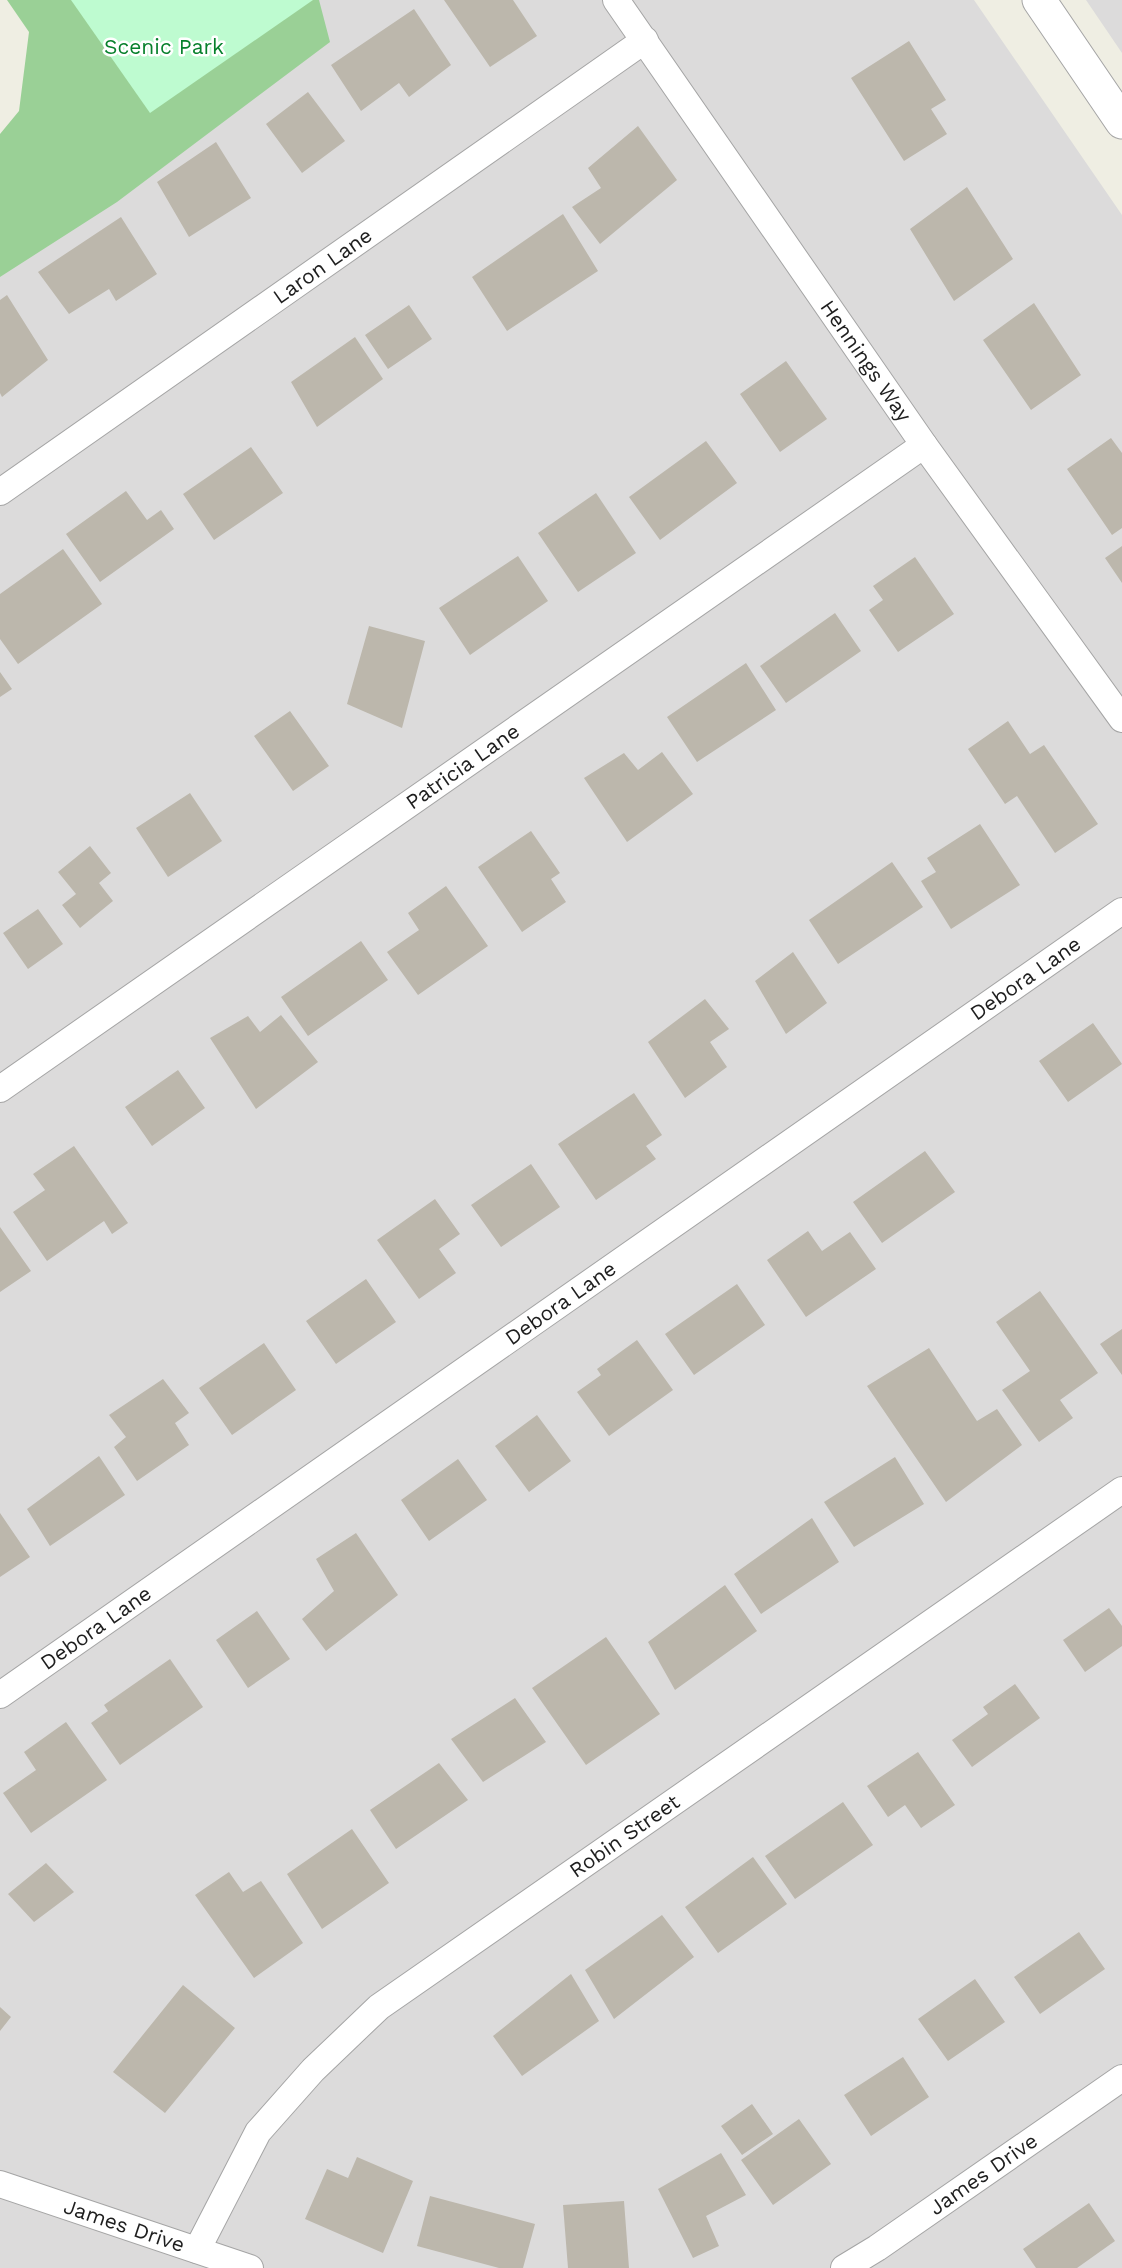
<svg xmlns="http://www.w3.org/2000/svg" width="1122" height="2268" viewBox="0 0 1122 2268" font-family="'Work Sans',sans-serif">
  <rect width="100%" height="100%" fill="#efeee3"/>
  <!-- residential -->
  <path fill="#dcdbdb" d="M313,0H974L1122,215V2268H0V213Z
    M1086,0H1122V53Z"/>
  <!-- forest -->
  <path fill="#9ad096" d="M7,0H319L330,42L117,202L0,277V134L19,111L29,32Z"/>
  <!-- park -->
  <path fill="#befbd0" d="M71,0H313L150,113Z"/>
  <!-- building -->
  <path fill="#bcb7ac" d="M444,0H513L537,36L490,67Z
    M414,9L451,65L409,97L399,83L361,111L331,65Z
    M909,41L946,100L931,109L947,134L904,161L851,78Z
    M308,92L345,141L302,173L266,124Z
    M638,126L677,180L600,244L572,207L601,188L588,168Z
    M216,142L251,198L189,237L157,182Z
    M967,187L1013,259L954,301L910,229Z
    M563,214L598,271L507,331L472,277Z
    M121,217L157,274L116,301L109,289L69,314L38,272Z
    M7,295L48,360L2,397L0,393V300Z
    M1034,303L1081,375L1031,410L983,340Z
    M409,305L432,339L388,369L365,335Z
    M355,337L383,379L317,427L291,382Z
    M786,361L827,419L780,452L740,394Z
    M1111,438L1122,453V528L1112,535L1067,469Z
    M706,441L737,483L660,540L629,497Z
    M251,447L283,493L214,540L183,494Z
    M126,491L147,520L161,510L174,529L100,582L66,534Z
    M596,493L636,553L578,592L538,533Z
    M1122,546V583L1105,558Z
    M63,549L102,604L18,664L0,639V594Z
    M518,556L548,601L470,655L439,608Z
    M915,557L954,614L898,652L869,610L883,600L873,586Z
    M835,613L861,651L786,703L760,666Z
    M369,626L425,641L402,728L347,704Z
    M746,663L776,710L697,762L667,717Z
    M0,672L12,689L0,697Z
    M290,711L329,766L293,791L254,736Z
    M1008,721L1030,754L1044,745L1098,824L1055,853L1017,796L1005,804L968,749Z
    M662,752L693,794L627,842L584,778L624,753L638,770Z
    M190,793L222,841L168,877L136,828Z
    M980,824L1020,885L951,929L921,881L936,872L927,858Z
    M531,831L560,873L551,879L566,902L522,932L478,867Z
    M90,846L111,873L99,883L113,901L80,928L62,905L76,894L58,872Z
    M892,862L923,907L838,964L809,920Z
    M446,886L488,946L418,995L387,952L419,930L408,913Z
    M38,909L63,944L28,969L3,933Z
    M361,941L388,980L308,1036L281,997Z
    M793,952L827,1003L786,1034L755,981Z
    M705,999L729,1029L710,1042L727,1067L685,1098L648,1042Z
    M281,1015L318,1062L256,1109L210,1038L248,1016L260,1032Z
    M1093,1023L1122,1064L1068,1102L1039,1061Z
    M178,1070L205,1108L152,1146L125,1107Z
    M634,1093L662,1135L646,1146L656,1159L596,1200L558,1144Z
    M74,1146L128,1223L112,1234L104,1221L47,1261L13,1212L45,1190L33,1174Z
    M925,1151L955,1192L882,1243L853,1202Z
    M531,1164L560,1207L501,1247L471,1205Z
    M435,1199L460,1234L439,1249L456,1273L419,1299L377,1240Z
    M0,1227L31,1271L0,1292Z
    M808,1231L822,1251L850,1232L876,1269L806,1317L767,1260Z
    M366,1279L396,1322L336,1364L306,1321Z
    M737,1284L765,1325L694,1375L665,1334Z
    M1040,1291L1098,1373L1060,1400L1073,1418L1039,1442L1002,1390L1030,1371L996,1322Z
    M1122,1329V1375L1100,1344Z
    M637,1340L673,1390L609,1436L577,1392L601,1375L597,1369Z
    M264,1343L296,1390L232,1435L199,1388Z
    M929,1348L977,1421L997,1409L1022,1445L946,1502L867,1386Z
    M163,1379L189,1413L175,1423L189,1445L137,1481L114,1447L126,1437L109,1415Z
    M537,1415L571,1461L529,1492L495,1446Z
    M99,1456L125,1495L50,1546L27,1509Z
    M895,1457L924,1504L854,1547L824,1502Z
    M458,1459L487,1500L429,1541L401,1500Z
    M0,1513L30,1557L0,1577Z
    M812,1518L839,1562L761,1614L734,1574Z
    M356,1533L398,1595L326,1651L302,1619L334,1591L316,1559Z
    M725,1585L757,1631L675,1690L648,1642Z
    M1109,1608L1122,1626V1646L1085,1672L1063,1640Z
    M257,1611L290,1659L248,1688L216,1640Z
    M606,1637L660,1714L586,1765L532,1688Z
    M170,1659L203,1707L120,1765L91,1723L108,1711L104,1705Z
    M1015,1684L1040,1718L972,1767L952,1740L988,1714L983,1707Z
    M515,1698L546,1742L483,1782L451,1739Z
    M66,1722L107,1780L31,1833L3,1793L36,1770L24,1752Z
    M918,1752L955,1805L921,1828L905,1805L888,1817L867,1786Z
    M439,1763L468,1800L396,1849L370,1810Z
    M843,1802L873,1845L795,1899L765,1856Z
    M352,1829L389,1883L322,1929L287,1874Z
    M753,1857L787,1904L718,1953L685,1907Z
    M46,1863L74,1892L34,1922L8,1894Z
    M229,1872L243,1892L261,1881L303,1943L254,1978L195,1895Z
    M662,1915L694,1957L614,2019L585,1970Z
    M1079,1932L1105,1969L1040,2014L1014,1977Z
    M571,1974L599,2021L522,2076L493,2036Z
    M975,1979L1005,2022L948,2061L918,2019Z
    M183,1985L235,2028L165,2113L113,2072Z
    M0,2007L11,2017L0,2031Z
    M903,2057L929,2097L871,2136L844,2095Z
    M752,2104L773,2134L742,2155L721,2126Z
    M799,2119L831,2164L773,2205L741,2160Z
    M721,2153L746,2195L706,2216L719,2246L693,2258L658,2189Z
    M357,2157L413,2181L383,2253L305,2219L327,2169L348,2178Z
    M430,2196L535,2224L523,2268H499L417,2246Z
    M624,2201L629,2268H568L563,2205Z
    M1089,2203L1115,2241L1077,2268H1036L1023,2249Z"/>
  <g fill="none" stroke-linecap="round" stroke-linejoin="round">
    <!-- minor casing -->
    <g stroke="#a5a5a5" stroke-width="28">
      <g id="minor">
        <path id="s1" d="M616,0L924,445L1122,719"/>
        <path id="s2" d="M0,492L645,40"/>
        <path id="s3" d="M0,1089L924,445"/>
        <path id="s4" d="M0,1695L1122,911"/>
        <path id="s5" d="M0,2184L250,2268"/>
        <path id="s6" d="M197,2250L258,2132L313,2070L379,2007L1122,1490"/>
        <path id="s7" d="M844,2268L877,2248L1122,2078"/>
      </g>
    </g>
    <!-- tertiary casing -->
    <g stroke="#a5a5a5" stroke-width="35">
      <path id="tertiary" d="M1039,0L1122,122"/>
    </g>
    <!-- minor -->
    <use href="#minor" stroke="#fff" stroke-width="26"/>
    <!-- tertiary -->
    <use href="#tertiary" stroke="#fff" stroke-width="33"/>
  </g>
  <g text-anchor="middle" stroke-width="5" stroke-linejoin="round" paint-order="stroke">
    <!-- park labels -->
    <g font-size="21" fill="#07802c" stroke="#fff">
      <text x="164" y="54">Scenic Park</text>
    </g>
    <!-- street labels -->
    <g font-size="21" fill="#1e1e1e" stroke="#fff">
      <text dy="7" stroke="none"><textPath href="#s2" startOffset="394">Laron Lane</textPath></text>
      <text dy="7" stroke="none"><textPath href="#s1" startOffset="439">Hennings Way</textPath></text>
      <text dy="7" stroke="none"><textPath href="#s3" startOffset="564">Patricia Lane</textPath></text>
      <text dy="7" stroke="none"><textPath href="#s4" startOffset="1251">Debora Lane</textPath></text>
      <text dy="7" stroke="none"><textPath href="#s4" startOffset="684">Debora Lane</textPath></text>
      <text dy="7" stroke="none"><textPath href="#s4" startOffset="117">Debora Lane</textPath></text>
      <text dy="7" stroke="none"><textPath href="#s6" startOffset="606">Robin Street</textPath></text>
      <text dy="7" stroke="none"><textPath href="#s7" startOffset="168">James Drive</textPath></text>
      <text dy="7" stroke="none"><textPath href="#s5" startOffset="131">James Drive</textPath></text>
    </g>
  </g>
</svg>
